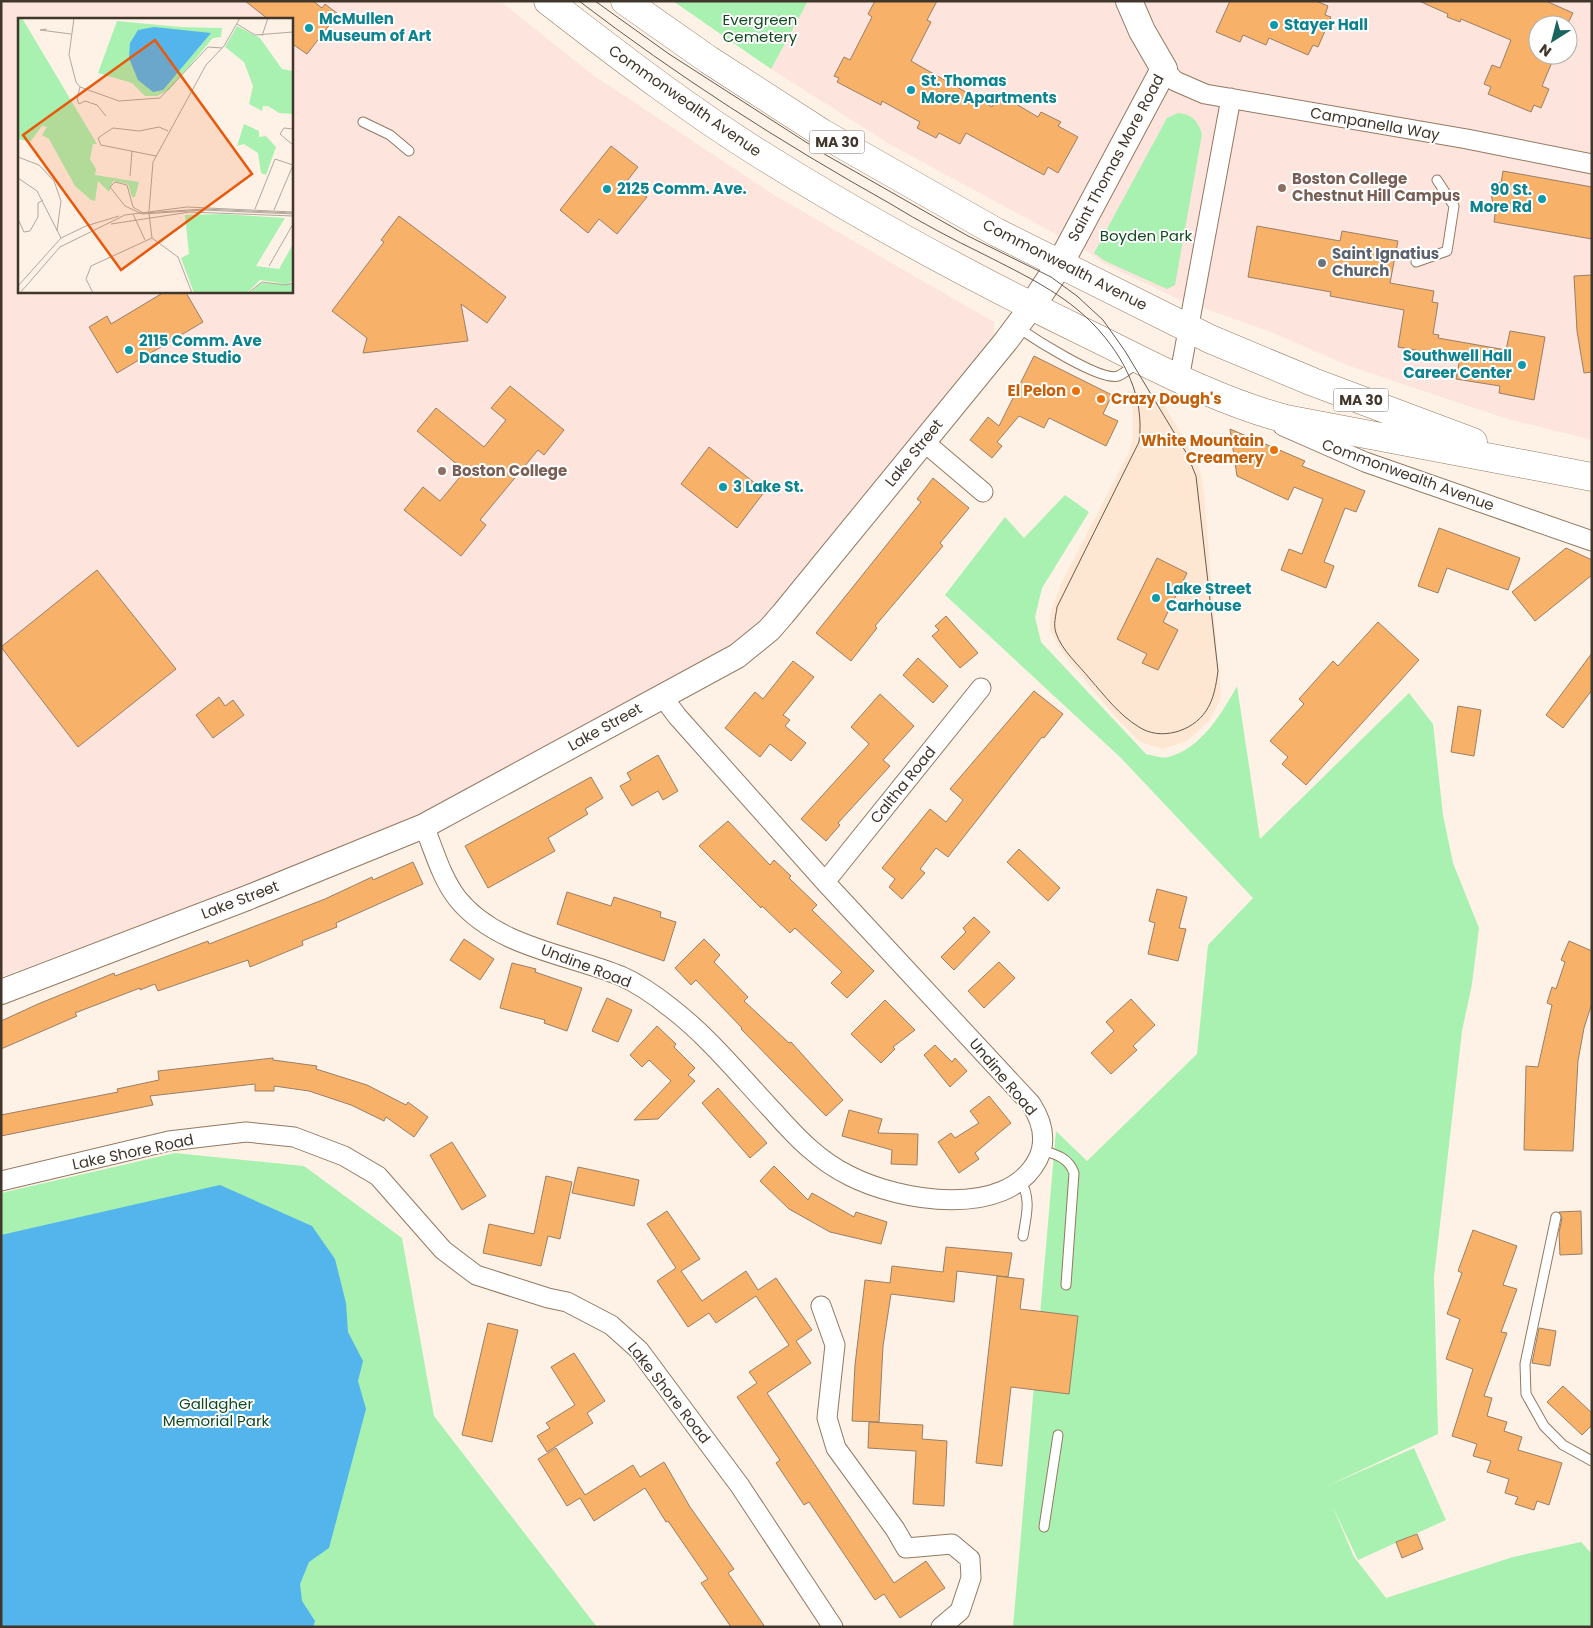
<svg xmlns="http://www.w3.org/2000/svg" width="1593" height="1628" viewBox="0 0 1593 1628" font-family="Poppins,sans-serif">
  <rect width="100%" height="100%" fill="#fef2e7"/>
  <!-- built -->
  <path fill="#fde7d3" d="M1128,390L1160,399L1192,452L1201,474L1204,494L1221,698L1209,721L1187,741L1163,749L1140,742L1112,713L1064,655L1050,630V615L1060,586L1127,456L1133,440V412Z"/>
  <!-- education -->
  <path fill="#fde4dc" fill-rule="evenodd" d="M1,1H500L593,75L774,195L994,322V335L773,607L753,629L727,647L434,811L313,861L1,977ZM19,19H291V291H19Z
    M808,1H1592V440L1508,419L1420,390L1347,365L1271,332L1181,300L1103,263L1089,252L891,145L771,69ZM1538,25H1568V55H1538Z"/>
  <!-- green -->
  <path fill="#a8f1b1" d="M673,1H808L771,69Z
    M1178,113C1192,114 1198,121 1202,134L1175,285L1167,289L1105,261L1094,253L1167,118Z
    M1065,495L1089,512L1042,588L1035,617L1041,642L1146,754C1152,755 1162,759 1168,757C1200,750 1223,712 1237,686L1260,839L1409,693L1433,724L1443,815L1453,863L1479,928L1472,984L1462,1031L1434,1277L1438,1434L1325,1487L1414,1448L1446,1520L1358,1560L1332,1505L1354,1557L1386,1598L1513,1557L1581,1542L1592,1554V1627H1013L1056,1131L1087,1161L1197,1054L1208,945L1253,898L1121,758L945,595L1005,517L1024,538Z
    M175,1153L304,1166L402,1238L434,1416L597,1627H1V1193Z"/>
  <!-- water -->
  <path fill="#54b5ec" d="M220,1185L312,1226L335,1259L346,1303L348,1332L363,1361L358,1381L366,1409L329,1548L309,1562L300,1584L302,1601L315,1621L313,1627H1V1235Z"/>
  <!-- building -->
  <path fill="#f7b169" stroke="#9a7f66" d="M245,1H313L322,8L325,4L338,14L307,54L291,43V19H268Z
    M875,1H937L927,20L931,22L911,61L992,107L999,94L1038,117L1041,112L1061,122L1058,126L1078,137L1058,173L1048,167L1044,175L966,133L960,144L939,133L936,138L917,128L920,122L882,101L881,105L837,82L839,78L834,76L844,57L850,60L872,17L868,14Z
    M1230,1H1316L1328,6L1325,15L1331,17L1318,47L1313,45L1308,55L1269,38L1266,45L1243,35L1240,42L1216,32Z
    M1419,1H1546L1573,13L1567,25H1538V55H1555L1542,86L1549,89L1541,108L1534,105L1531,112L1488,94L1491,87L1484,84L1492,65L1500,68L1511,40L1461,19L1460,22L1447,17L1448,14Z
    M611,146L638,167L627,181L647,197L617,234L599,219L588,233L560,210Z
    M1503,171L1592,187V239L1494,222L1495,215L1491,193L1496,182L1501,183Z
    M399,216L506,297L487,323L461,304L468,341L363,353L367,338L332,311L384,242L381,240Z
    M1257,226L1340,241L1342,231L1398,241L1390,283L1434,291L1432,302L1438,303L1433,334L1439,335L1438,338L1506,350L1510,331L1545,337L1534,400L1499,393L1500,386L1456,379L1460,358L1398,347L1404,310L1330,296L1331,292L1248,277Z
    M1592,275V372L1584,373L1577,331L1574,276Z
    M166,291H185L203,322L117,373L89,327L107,316L111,324Z
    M1034,356L1112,395L1103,414L1118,421L1106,446L1049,418L1044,428L1019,416L997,442L1002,446L992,458L970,440L988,417L999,426Z
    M510,386L564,430L544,455L538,450L480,520L486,525L461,556L404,510L423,487L440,501L465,471L417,431L436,408L484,447L506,420L491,408Z
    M1230,429L1305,461L1302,466L1365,491L1356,512L1345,508L1324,562L1334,566L1326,588L1281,570L1289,549L1302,554L1323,499L1294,487L1288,500L1237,476Z
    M709,447L765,491L737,528L681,484Z
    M933,478L969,508L940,543L943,546L875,626L877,628L851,661L816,633L921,502L917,499Z
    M1439,528L1520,558L1508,590L1447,568L1438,593L1418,586Z
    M1566,548L1592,560V575L1535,621L1512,592Z
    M1157,558L1187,573L1163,622L1178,630L1158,670L1142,663L1147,654L1117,639Z
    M97,570L176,669L78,747L1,647Z
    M946,616L978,653L960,668L932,636L939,630L935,626Z
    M1378,622L1419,660L1306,785L1282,764L1288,757L1270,741L1304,704L1299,699L1333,661L1338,666Z
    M1592,653V690L1563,728L1546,715Z
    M918,658L948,686L933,703L903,675Z
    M793,661L814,677L783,715L790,720L785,726L806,743L791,761L770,744L760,757L725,728L755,692L763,699Z
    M1034,691L1063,714L1044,738L1042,737L948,857L936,848L920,869L925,873L902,899L889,887L895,879L882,868L930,809L946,822L963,800L950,789Z
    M880,694L914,726L883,760L890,766L838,823L840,825L826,841L801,819L869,744L851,727Z
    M219,697L225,706L233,700L244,715L213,738L196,715Z
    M1458,706L1481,710L1474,756L1451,752Z
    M658,755L678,791L663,800L658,791L632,806L620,786L631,780L627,773Z
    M591,777L603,798L585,809L588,814L548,838L555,851L488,888L465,846Z
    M728,821L770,865L774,860L791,876L789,878L817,905L812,910L874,971L847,998L831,983L842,972L795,928L790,933L762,906L761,908L699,846Z
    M1019,849L1060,888L1048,901L1007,862Z
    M413,862L423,884L336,923L337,927L302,941L303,945L250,967L248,960L158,991L155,984L140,990V988L75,1013L77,1016L1,1049V1021L38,1004L114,973L115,976L208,941L209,944L325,899L372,877L373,880Z
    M1157,889L1187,897L1179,928L1186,929L1178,961L1148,954L1155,923L1149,921Z
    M567,892L611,906L614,897L661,912L660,917L676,922L664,961L557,924Z
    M974,917L990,932L954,970L941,957L966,932L963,928Z
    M464,939L494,959L480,980L450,960Z
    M704,939L720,955L714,962L748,997L744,1001L789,1043L791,1042L843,1100L826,1116L741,1029L742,1028L696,980L691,985L675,968Z
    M1569,941L1592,951V1003L1584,1028L1578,1061L1573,1151L1524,1150L1526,1066L1538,1067L1552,1005L1547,1003L1552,987L1556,989L1565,962L1561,960Z
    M999,962L1015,978L984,1008L968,991Z
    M512,963L536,969L535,972L582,988L567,1031L544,1023L545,1020L500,1008Z
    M607,998L632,1010L618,1042L592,1031Z
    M1131,999L1155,1025L1133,1046L1137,1050L1111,1074L1091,1053L1114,1031L1106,1022Z
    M885,1000L915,1030L893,1047L895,1049L881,1063L851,1034Z
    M657,1026L676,1044L674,1047L695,1068L688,1075L695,1081L658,1119L634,1120L671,1081L649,1060L642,1067L630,1055Z
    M935,1045L952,1062L955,1058L967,1071L950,1087L924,1055Z
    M273,1058V1060L317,1066L316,1069L367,1085L406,1105L408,1102L428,1117L414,1137L386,1117L384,1121L351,1105L309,1091L274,1086V1091H255V1084L150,1096L153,1105L1,1136V1115L118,1092L117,1089L159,1080L158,1071Z
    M718,1088L767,1143L750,1158L702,1103Z
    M989,1096L1011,1123L975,1153L979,1159L959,1173L938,1142L951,1133L955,1138L979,1123L970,1111Z
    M849,1110L882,1119L878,1133L918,1134L917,1165L891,1164L892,1150L842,1136Z
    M452,1142L486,1196L462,1210L430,1155Z
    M774,1166L808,1200L812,1193L854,1217L856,1212L887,1222L881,1244L830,1232L789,1209L760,1181Z
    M578,1167L639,1180L634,1206L572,1193Z
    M546,1176L572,1182L560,1239L548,1236L541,1266L483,1253L489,1224L534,1234Z
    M667,1211L700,1259L681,1271L702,1301L746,1271L758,1290L776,1278L812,1330L796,1341L811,1363L767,1393L894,1583L926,1561L945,1588L900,1618L884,1594L875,1600L809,1502L804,1505L776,1463L780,1460L737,1397L757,1383L749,1372L789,1345L756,1296L716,1323L709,1313L688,1327L657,1281L676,1268L647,1224Z
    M1581,1211L1582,1254L1560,1255L1559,1233L1562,1218L1559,1212Z
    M1473,1230L1517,1246L1503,1285L1517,1289L1501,1332L1507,1333L1484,1396L1492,1398L1487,1416L1507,1422L1504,1431L1522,1437L1518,1450L1562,1463L1549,1505L1537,1501L1534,1510L1515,1504L1518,1497L1505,1493L1509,1479L1487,1472L1491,1461L1473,1456L1477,1444L1452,1436L1473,1369L1446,1359L1460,1319L1447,1314L1462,1273L1458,1271Z
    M946,1247L1012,1253L1008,1277L957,1271L954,1302L891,1294L883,1346L879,1422L852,1421L855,1365L865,1280L890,1283L892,1266L943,1272Z
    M997,1276L1024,1279L1020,1309L1078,1316L1069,1394L1011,1387L1002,1466L976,1463Z
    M488,1323L518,1330L492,1442L462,1435Z
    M1539,1328L1556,1331L1550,1366L1532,1363Z
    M574,1353L605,1401L587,1413L593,1423L547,1452L537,1436L550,1428L546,1423L575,1405L551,1367Z
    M1563,1386L1592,1413V1425L1582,1435L1547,1402Z
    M869,1422L923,1425L922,1439L947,1441L944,1506L913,1504L916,1451L868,1448Z
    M556,1448L585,1495L633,1465L640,1477L664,1462L690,1507L734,1569L728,1573L765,1627H731L701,1583L708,1579L668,1521L666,1522L645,1488L594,1521L580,1498L567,1506L538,1459Z
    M1417,1534L1423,1549L1402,1558L1396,1542Z"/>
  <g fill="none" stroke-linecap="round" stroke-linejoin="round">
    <!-- service casing -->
    <g stroke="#937960" stroke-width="11">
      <path id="service" d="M363,122L390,135L409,151
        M1416,262L1447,251L1454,206L1437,180
        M1017,327C1033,338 1101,382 1118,376C1124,374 1131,367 1137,363
        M1041,1150C1056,1154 1069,1158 1074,1173L1066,1285
        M1020,1180C1032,1198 1026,1217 1023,1236
        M1556,1217L1525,1364L1526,1394L1544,1426L1563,1445L1592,1461
        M1044,1527L1058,1435"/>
    </g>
    <!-- minor casing -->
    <g stroke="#937960" stroke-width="21">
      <path id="minor" d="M1164,69L1175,81L1205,94L1467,139L1592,164
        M1179,379L1231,98
        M1283,426L1365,462L1592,541
        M923,441L983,492
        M424,826C434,850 441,877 457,898C496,947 567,954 621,976C639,984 656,996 671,1008C709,1037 741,1077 774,1112C796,1137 819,1161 850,1176C899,1201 1007,1220 1038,1159C1047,1140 1042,1121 1031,1104L825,882L677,716L662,696
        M825,882L981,688
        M1,1181L169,1141L246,1132L294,1137L344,1156L378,1176L443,1250L476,1275L548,1298L567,1302L611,1325L639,1350L740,1486L833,1627
        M821,1306L835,1345L827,1418L836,1448L895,1529L906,1548L952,1544L970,1559L971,1578L960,1611L941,1627"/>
    </g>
    <!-- tertiary casing -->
    <g stroke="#937960" stroke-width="26">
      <path id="tertiary" d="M1,992L247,898L424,826L737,656L769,630L783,614L1006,341L1032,306"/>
    </g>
    <!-- secondary casing -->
    <g stroke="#937960" stroke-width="28">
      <path id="secondary" d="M1032,306L1061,262L1164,69L1142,31L1129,1"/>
    </g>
    <!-- primary casing -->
    <g stroke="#937960" stroke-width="29">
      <path id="primary" d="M548,1C617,54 686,108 760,154C865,220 975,279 1086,333C1152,365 1214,400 1286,419L1592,477
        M625,1L709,60L822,133L996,232L1210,339L1313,382L1473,442"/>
    </g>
    <!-- service -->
    <use href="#service" stroke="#fff" stroke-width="9"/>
    <!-- minor -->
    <use href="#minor" stroke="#fff" stroke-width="19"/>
    <!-- tertiary -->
    <use href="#tertiary" stroke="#fff" stroke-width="24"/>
    <!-- secondary -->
    <use href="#secondary" stroke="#fff" stroke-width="26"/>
    <!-- primary -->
    <use href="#primary" stroke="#fff" stroke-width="28"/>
    <!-- tram -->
    <path stroke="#665b50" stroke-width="1" d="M579,1C677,76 782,143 889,203C920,222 952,239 985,255C1024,275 1065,294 1095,326C1125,358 1145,398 1139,442L1057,607C1056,616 1053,624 1056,633C1062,651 1079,665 1090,679C1105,696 1119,715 1139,727C1160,741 1192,732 1206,711C1214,699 1216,685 1218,671L1196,476L1187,454L1125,351L1103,320L1077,296L1051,277L968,236L826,155L669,54L595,1"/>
  </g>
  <!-- markers -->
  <g fill="#0f9aa8" stroke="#fff" stroke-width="2">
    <circle cx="1274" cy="25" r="5"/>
    <circle cx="309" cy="28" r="5"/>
    <circle cx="911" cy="90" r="5"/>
    <circle cx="607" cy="189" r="5"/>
    <circle cx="1542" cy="199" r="5"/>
    <circle cx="129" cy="350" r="5"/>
    <circle cx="1522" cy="365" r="5"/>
    <circle cx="723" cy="487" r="5"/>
    <circle cx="1156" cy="598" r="5"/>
  </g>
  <g fill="#8d6e63" stroke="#fff" stroke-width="2">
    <circle cx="1282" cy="188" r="5"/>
    <circle cx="442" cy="471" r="5"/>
  </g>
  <circle fill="#6b7280" stroke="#fff" stroke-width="2" cx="1322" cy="263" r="5"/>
  <g fill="#e8710a" stroke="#fff" stroke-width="2">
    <circle cx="1076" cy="391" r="5"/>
    <circle cx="1101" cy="399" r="5"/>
    <circle cx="1274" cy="450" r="5"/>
  </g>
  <g text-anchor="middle" stroke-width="4" stroke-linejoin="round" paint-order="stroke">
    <!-- shield labels -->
    <g fill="#fff" stroke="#7a726b" stroke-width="1">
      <rect x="809.5" y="130.5" width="55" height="23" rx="4"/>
      <rect x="1333.5" y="388.5" width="55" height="23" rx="4"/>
    </g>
    <g font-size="14" font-weight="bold" fill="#41362b">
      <text x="837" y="147">MA 30</text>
      <text x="1361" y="405">MA 30</text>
    </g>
    <!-- culture labels -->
    <g font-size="15" font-weight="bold" fill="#0d838f" stroke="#fff" text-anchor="start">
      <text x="319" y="24">McMullen<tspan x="319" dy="17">Museum of Art</tspan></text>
      <text x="1284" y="30">Stayer Hall</text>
      <text x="921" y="86">St. Thomas<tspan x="921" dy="17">More Apartments</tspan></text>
      <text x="617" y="194">2125 Comm. Ave.</text>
      <text x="1532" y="195" text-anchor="end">90 St.<tspan x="1532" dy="17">More Rd</tspan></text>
      <text x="139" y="346">2115 Comm. Ave<tspan x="139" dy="17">Dance Studio</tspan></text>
      <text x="1512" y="361" text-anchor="end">Southwell Hall<tspan x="1512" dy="17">Career Center</tspan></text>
      <text x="733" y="492">3 Lake St.</text>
      <text x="1166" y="594">Lake Street<tspan x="1166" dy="17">Carhouse</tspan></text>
    </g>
    <!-- park labels -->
    <g font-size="15" fill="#124a20" stroke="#fff">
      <text x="760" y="25">Evergreen<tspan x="760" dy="17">Cemetery</tspan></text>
      <text x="1146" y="241">Boyden Park</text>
      <text x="216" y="1409">Gallagher<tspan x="216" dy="17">Memorial Park</tspan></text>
    </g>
    <!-- street labels -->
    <g font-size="15" fill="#41362b" stroke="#fff">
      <text transform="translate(685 101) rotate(35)" y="5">Commonwealth Avenue</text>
      <text transform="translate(1375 124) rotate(10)" y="5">Campanella Way</text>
      <text transform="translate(1116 158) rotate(-62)" y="5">Saint Thomas More Road</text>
      <text transform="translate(1065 265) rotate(27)" y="5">Commonwealth Avenue</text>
      <text transform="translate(914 453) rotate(-51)" y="5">Lake Street</text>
      <text transform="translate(1408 475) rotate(20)" y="5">Commonwealth Avenue</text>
      <text transform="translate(605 727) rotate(-29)" y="5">Lake Street</text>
      <text transform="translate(903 785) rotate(-51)" y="5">Caltha Road</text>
      <text transform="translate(240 900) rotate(-21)" y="5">Lake Street</text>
      <text transform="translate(586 966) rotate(21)" y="5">Undine Road</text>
      <text transform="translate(1003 1077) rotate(50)" y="5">Undine Road</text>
      <text transform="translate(133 1152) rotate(-12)" y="5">Lake Shore Road</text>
      <text transform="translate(669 1393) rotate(52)" y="5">Lake Shore Road</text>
    </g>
    <!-- education labels -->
    <g font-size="15" font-weight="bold" fill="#785e54" stroke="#fff" text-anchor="start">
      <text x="1292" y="184">Boston College<tspan x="1292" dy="17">Chestnut Hill Campus</tspan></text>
      <text x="452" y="476">Boston College</text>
    </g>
    <!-- worship labels -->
    <g font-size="15" font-weight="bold" fill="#5b616d" stroke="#fff" text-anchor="start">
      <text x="1332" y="259">Saint Ignatius<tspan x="1332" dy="17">Church</tspan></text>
    </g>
    <!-- food labels -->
    <g font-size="15" font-weight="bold" fill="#c56008" stroke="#fff" text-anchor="end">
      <text x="1066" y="396">El Pelon</text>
      <text x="1111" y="404" text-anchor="start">Crazy Dough's</text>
      <text x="1264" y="446">White Mountain<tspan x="1264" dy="17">Creamery</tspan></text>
    </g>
  </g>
  <!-- overview -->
  <g transform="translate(18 18)">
    <rect width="275" height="275" fill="#fef2e7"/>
    <path d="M0,0H4L79,126H75L72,141L78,151L77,157L121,164L117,179H114L110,166L95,163L91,174L80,163L77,183L73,182L57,168L31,121L24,117L29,109L24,108L12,124L0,121ZM99,3L163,9L204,10L203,19L195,20L151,72L139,78H127L114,65L80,55ZM219,8L242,20L264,51L275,53V96L261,95L250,88H245L244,93L231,86L235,68L226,44L207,29ZM226,106L241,113V119L248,118L258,129L248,157L243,155L240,135L226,126L219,128ZM205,196L267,200L238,248L261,251L275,226V263L269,266L242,262L229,275H176L163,240L171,236L167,197ZM242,265L275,266V275H232Z" fill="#a8f1b1"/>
    <path d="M136,9L193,15L145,72L135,74L120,62L111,40L112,25L120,12Z" fill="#54b5ec"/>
    <path fill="none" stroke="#b2a79c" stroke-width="1" d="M56,0L51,37L58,64L62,69L101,83L142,80L190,29L204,30M219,6L237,17L275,14M29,11L22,12L53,16M244,18L250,0M62,69L59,81L61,86L67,83L79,87L88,98M275,111L266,110L262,116L275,127M138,138L83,127L80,120L95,110L121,113L141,109L150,113M0,139L21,147L36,163L43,183L39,213M112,158L114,133M0,160L19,173L43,220M237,191L257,141L275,147M256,192L275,147M131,193L135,144L188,47L206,28L222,0M131,195L134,220L160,239L174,275M275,195L186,191L125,195L115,189L109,167L97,164L92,169L107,188L124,196L186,192L275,196M115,196L127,222M0,201L6,214L12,213L20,199V185L25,182M93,206L172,194L275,198M251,248L275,206M0,268L43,220L68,208L101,198M2,275L42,229L107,197L169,189L275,194M75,275L68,261L73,248L134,220M230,275L244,264L268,267L275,265"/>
    <path fill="#e8590c" fill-opacity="0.15" stroke="#e8590c" stroke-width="2.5" d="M137,22L234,156L103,252L5,117Z"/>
    <rect width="275" height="275" fill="none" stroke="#41362b" stroke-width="2.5"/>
  </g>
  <!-- border -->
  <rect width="1593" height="1628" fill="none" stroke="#41362b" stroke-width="5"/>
  <!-- north arrow -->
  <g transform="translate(1553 40) rotate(216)"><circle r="24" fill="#ffffff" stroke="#b3afaa"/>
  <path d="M0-4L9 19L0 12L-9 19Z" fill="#19655e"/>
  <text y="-8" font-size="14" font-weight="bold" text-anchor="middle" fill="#41362b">N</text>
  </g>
</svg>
